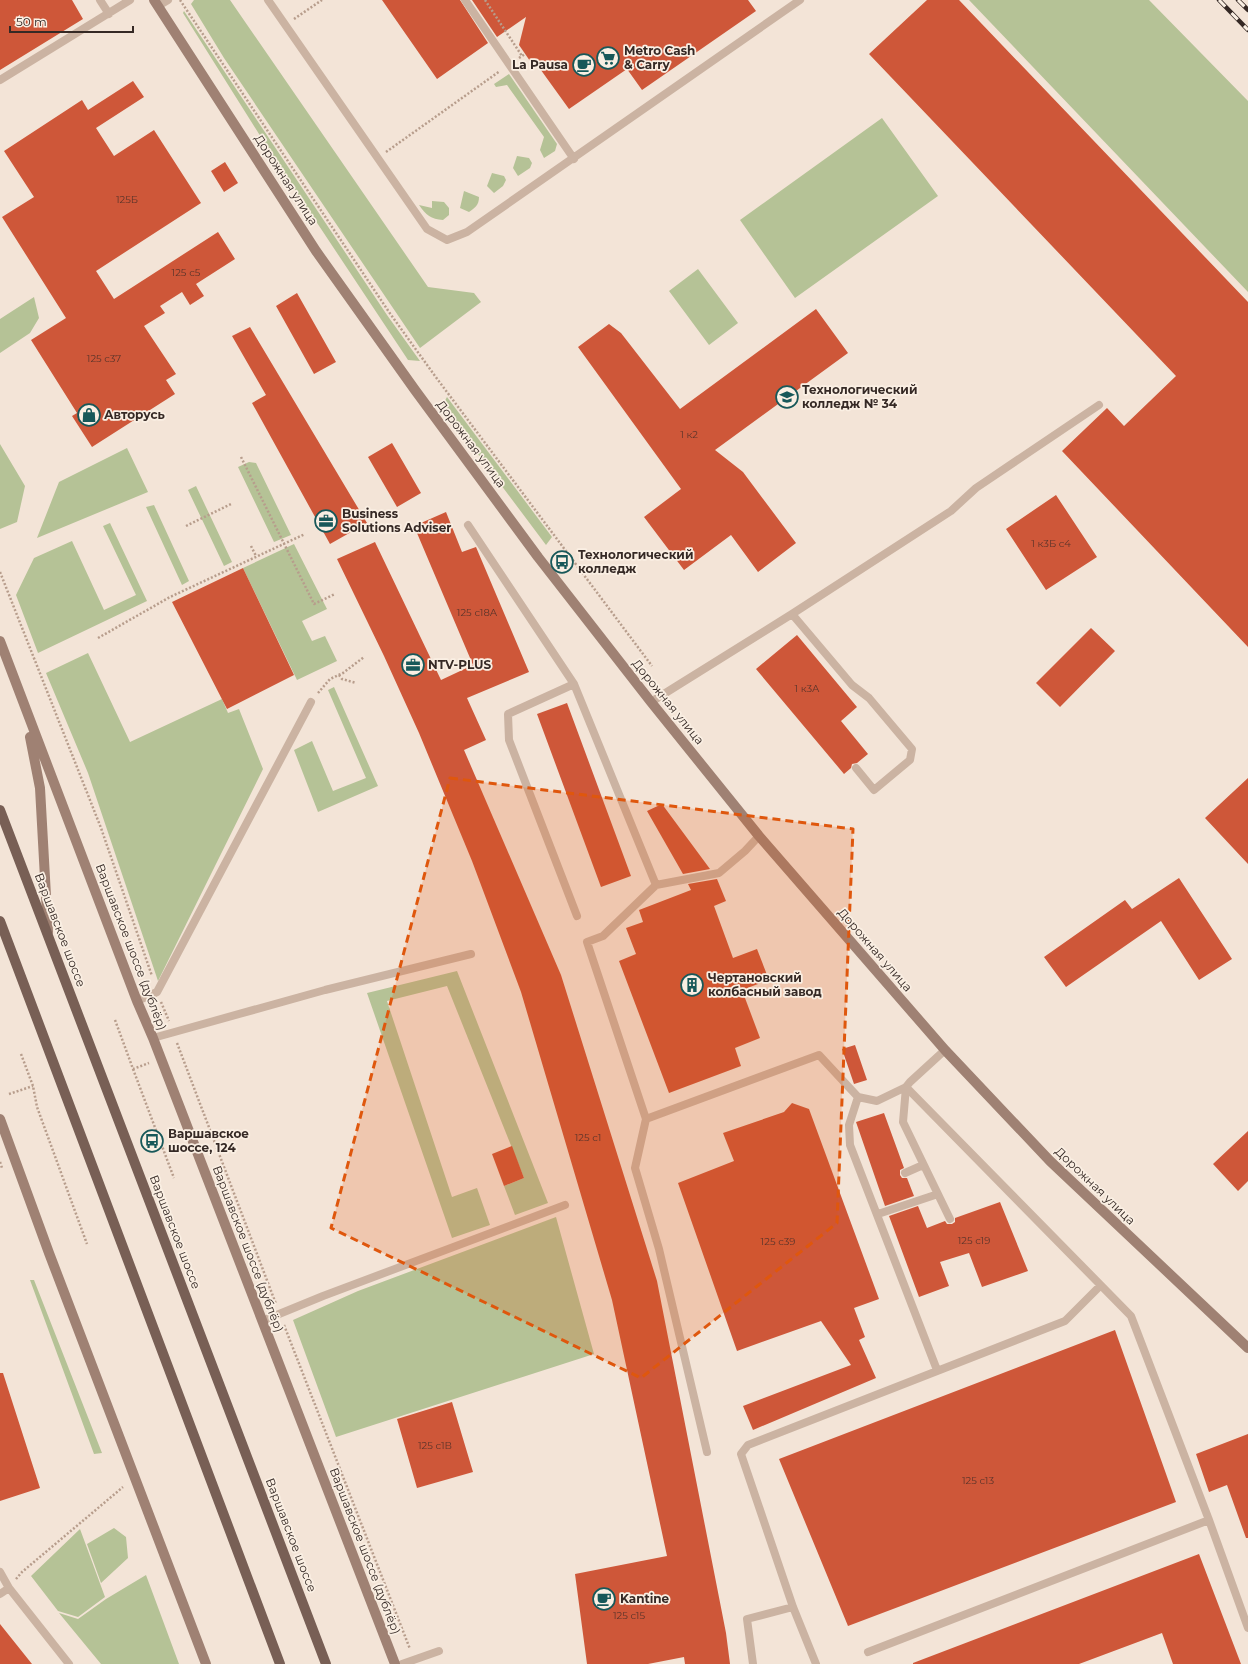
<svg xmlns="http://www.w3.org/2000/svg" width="1248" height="1664" viewBox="0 0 1248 1664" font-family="Montserrat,sans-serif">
  <rect width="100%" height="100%" fill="#f3e4d7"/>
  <!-- green -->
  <path fill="#b5c296" d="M194,0H230L428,287L474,293L481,302L420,348L224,58L191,4Z
    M969,0H1149L1248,101V292Z
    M184,11L387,315L420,361L408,360L276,161L183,13Z
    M509,74L557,144L555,151L544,158L540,150L544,137L507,85L496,87L494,84Z
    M882,118L938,196L795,298L740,220Z
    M517,156L529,158L532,163L530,168L518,176L513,168Z
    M492,173L504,176L506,180L503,186L494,193L487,186Z
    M464,191L479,197C479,205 475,208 469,212L460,208Z
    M432,201L444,202L449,208V215L443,220C431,219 426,215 419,205L432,208Z
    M698,269L738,323L709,345L669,291Z
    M34,297L39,318L30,333L0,353V319Z
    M447,397L552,537L546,545L442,406Z
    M0,444L25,486L17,522L0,529Z
    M127,448L148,492L37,538L59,482Z
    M249,462L256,463L291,535L274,542L238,467Z
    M196,486L232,562L224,566L188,490Z
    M154,505L189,581L182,585L146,507Z
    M110,523L147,601L38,653L16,595L34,558L72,541L104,610L136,595L103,526Z
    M294,544L327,609L302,621L312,641L325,636L337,661L297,680L243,568Z
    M88,653L130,742L222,699L228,713L239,709L263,769L158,981L88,773L46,673Z
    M334,687L378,786L318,812L294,750L312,741L333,791L366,778L328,690Z
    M457,971L548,1203L515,1215L504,1186L524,1178L447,986L387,1001L452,1197L477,1188L490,1225L452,1238L367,993Z
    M556,1217L594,1354L336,1437L293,1320L358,1291Z
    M30,1280H34L102,1453L94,1454Z
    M114,1528L126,1537L128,1558L101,1583L87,1544Z
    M80,1529L105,1597L78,1617L58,1611L31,1576Z
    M146,1575L179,1664H101L59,1613L78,1619L106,1599Z"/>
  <!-- building -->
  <path fill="#ce5739" d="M0,0H72L83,19L0,70Z
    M382,0H460L488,43L437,79Z
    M472,0H748L756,11L642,90L627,69L569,109L538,66L530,61L519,45L526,17L497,37Z
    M927,0H959L1248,302V647L1062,451L1107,408L1124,426L1176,376L869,54Z
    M133,81L144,97L96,128L114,156L154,130L201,203L96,271L114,299L218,232L235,259L196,284L204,296L190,305L182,292L160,306L165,313L144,326L176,374L166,380L175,394L92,447L72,416L77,413L31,340L66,318L2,217L34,197L4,151L82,100L88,110Z
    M225,162L238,183L224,192L211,171Z
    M297,293L336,362L314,374L276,306Z
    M816,309L848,353L715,450L743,472L796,543L758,572L731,535L684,570L644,517L681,489L578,347L609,324L621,333L680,409Z
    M250,327L367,523L330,544L252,403L266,395L232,336Z
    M392,443L421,493L397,507L368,457Z
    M1056,495L1097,557L1046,590L1006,529Z
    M446,512L462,552L476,547L529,672L467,698L486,740L464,750L561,975L657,1281L726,1633L730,1664H685L684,1657L648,1664H587L575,1574L667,1556L612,1300L521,992L472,861L419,733L384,656L337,559L375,542L441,680L473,665L414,526Z
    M243,568L294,675L227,709L172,602Z
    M1091,628L1115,651L1060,707L1036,683Z
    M797,635L857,707L841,721L868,754L857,763L852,764L851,768L844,774L756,669Z
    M567,703L631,876L601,887L537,714Z
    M1248,778V864L1205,818Z
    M662,804L710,869L683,874L647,811Z
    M1179,878L1232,959L1199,980L1161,921L1066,987L1044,957L1125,900L1132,909Z
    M717,879L726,901L714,906L733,958L757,949L769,980L742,990L760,1038L735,1048L741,1066L669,1093L619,961L636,954L626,928L643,922L639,910L691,890L688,884Z
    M855,1045L867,1080L854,1084L842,1049Z
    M792,1103L809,1109L879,1299L854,1308L865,1337L859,1340L876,1378L753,1430L743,1406L851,1365L821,1321L737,1351L678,1183L734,1161L723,1133L784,1112Z
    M884,1113L904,1168L900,1170V1175L902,1178H907L914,1196L885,1206L856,1122Z
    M1248,1131V1181L1238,1191L1213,1164Z
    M512,1146L524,1178L504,1186L492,1154Z
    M1000,1202L1028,1271L982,1287L969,1253L940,1262L949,1286L919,1297L889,1216L918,1206L927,1228L945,1221L947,1224H952L955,1222V1218Z
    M1115,1330L1176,1502L848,1626L779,1459Z
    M0,1373H3L40,1488L0,1501Z
    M452,1402L473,1472L417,1488L397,1419Z
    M1248,1434V1538H1246L1227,1485L1209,1492L1196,1454Z
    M1199,1554L1241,1664H1173L1162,1633L1079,1664H913V1663Z
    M0,1624L32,1664H0Z"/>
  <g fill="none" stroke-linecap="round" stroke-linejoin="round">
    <!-- path -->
    <path stroke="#b79d8c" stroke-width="2.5" stroke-dasharray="2 2" stroke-linecap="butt" d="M180,0L389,312L435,376L652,666
      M485,0L522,56
      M294,19L322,0
      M519,58L525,54
      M386,152L500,71
      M241,457L314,604L335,594
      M186,526L231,504
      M251,546L256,556
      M0,572L101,828L152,976
      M98,638L170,597L305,534
      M339,675L342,679L356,683
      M318,693L330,679L343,673L364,657
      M161,1002L169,1021
      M115,1020L133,1069L149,1063
      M177,1043L276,1304
      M21,1054L33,1086L37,1107L87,1244
      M133,1069L174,1178
      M9,1094L33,1086
      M0,1162L2,1168
      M284,1325L410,1649
      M16,1579L22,1572L123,1487"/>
    <!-- lane -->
    <path stroke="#cbb3a2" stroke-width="8" d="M100,0L109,14
      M268,0L427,229L447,240L467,232L800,0
      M465,0L574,159
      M158,6L168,0
      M0,80L130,0
      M468,525L574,684L656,885
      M792,614L852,685L869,698L912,749L910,760L874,790L856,768
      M574,684L508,714L509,740L577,916
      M651,702L792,614L951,511L976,488L1099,405
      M137,1001L157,992L311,702
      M153,1038L325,990L471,954
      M945,1050L910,1082L906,1087L1131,1316L1209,1520L1248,1628
      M906,1087L903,1122L950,1219
      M858,1097L849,1125L850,1145L937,1370
      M646,1119L819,1055L858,1097L877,1101L906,1087
      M905,1173L923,1165
      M878,1214L938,1194
      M262,1321L323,1296L565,1205
      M707,1452L659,1249L635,1168L646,1119L587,942L603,936L656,885L719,873L745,851L759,836
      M0,1572L9,1588L69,1664
      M0,1594L9,1588
      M868,1652L1209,1520
      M402,1664L439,1651
      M753,1664L747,1619L793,1607
      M816,1664L793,1607L741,1454L748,1445L1065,1321L1100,1286"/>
    <!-- secondary -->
    <path stroke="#9f8173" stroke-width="10" d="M154,0L316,251L415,390L538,557L651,702L759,836L945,1050L1050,1161L1248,1348
      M0,641L137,1001L153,1038L395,1664
      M30,737L40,788L48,932
      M0,1119L49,1253L206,1664"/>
    <!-- primary -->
    <path stroke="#785f55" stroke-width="10" d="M0,810L326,1664
      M0,921L280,1664"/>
    <!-- rail casing -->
    <g stroke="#352925" stroke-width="4.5">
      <path id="rail" d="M1219,0L1248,30
        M1238,0L1248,10"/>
    </g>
    <!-- rail -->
    <use href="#rail" stroke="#faefe3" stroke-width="3" stroke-dasharray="9" stroke-linecap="butt"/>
  </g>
  <!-- marked area -->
  <path fill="#df570d" fill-opacity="0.2" stroke="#df570d" stroke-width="3" stroke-dasharray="8 5" stroke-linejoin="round" d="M450,778L853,829L837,1223L641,1378L331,1228Z"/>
  <!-- icons -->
  <defs>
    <g id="supermarket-ring" transform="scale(1.15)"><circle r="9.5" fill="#faefe3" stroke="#185859" stroke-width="1.5"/><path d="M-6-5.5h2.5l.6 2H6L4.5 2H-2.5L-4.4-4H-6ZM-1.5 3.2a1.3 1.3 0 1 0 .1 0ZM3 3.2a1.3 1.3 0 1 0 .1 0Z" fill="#185859"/></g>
    <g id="cafe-ring" transform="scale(1.15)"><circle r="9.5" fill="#faefe3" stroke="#185859" stroke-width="1.5"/><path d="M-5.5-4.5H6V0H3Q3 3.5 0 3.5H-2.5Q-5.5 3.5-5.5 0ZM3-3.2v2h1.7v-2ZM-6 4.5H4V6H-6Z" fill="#185859"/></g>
    <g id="university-ring" transform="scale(1.15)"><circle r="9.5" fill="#faefe3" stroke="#185859" stroke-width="1.5"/><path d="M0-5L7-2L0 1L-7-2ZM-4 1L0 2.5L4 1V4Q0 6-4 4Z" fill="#185859"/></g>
    <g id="shop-ring" transform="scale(1.15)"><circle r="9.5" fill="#faefe3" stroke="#185859" stroke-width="1.5"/><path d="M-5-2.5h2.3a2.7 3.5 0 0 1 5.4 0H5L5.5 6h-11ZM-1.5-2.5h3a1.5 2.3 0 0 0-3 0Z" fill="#185859"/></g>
    <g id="office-ring" transform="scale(1.15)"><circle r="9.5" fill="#faefe3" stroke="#185859" stroke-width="1.5"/><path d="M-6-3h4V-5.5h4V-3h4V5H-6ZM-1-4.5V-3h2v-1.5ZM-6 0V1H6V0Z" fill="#185859"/></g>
    <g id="bus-ring" transform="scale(1.15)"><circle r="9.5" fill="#faefe3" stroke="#185859" stroke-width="1.5"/><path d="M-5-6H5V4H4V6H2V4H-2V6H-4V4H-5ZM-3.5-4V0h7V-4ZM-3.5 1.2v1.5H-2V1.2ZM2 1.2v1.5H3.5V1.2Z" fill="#185859"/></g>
    <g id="building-ring" transform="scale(1.15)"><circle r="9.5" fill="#faefe3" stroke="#185859" stroke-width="1.5"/><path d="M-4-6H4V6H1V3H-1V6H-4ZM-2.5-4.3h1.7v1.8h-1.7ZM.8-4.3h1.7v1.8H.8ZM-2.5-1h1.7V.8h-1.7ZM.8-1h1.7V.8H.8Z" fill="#185859"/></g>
  </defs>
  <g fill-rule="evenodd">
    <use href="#supermarket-ring" x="608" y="58"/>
    <use href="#cafe-ring" x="584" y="65"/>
    <use href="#university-ring" x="787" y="397"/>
    <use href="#shop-ring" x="89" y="415"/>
    <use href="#office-ring" x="326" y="521"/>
    <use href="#bus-ring" x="562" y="562"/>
    <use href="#office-ring" x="413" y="665"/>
    <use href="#building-ring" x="692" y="985"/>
    <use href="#bus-ring" x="152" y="1141"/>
    <use href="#cafe-ring" x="604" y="1599"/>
  </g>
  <g text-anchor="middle" stroke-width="3.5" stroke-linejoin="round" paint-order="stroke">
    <!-- number labels -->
    <g font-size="10" fill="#5b342a">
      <text x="127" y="203">125Б</text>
      <text x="186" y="276">125 с5</text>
      <text x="104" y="362">125 с37</text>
      <text x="689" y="438">1 к2</text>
      <text x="1051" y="547">1 к3Б с4</text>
      <text x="477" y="616">125 с18А</text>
      <text x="807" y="692">1 к3А</text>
      <text x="588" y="1141">125 с1</text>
      <text x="974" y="1244">125 с19</text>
      <text x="778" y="1245">125 с39</text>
      <text x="435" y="1449">125 с1В</text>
      <text x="978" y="1484">125 с13</text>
      <text x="629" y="1619">125 с15</text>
    </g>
    <!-- poi labels -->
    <g font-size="12" font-weight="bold" fill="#352925" stroke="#faefe3" text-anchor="start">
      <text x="624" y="55">Metro Cash<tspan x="624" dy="14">&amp; Carry</tspan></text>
      <text x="568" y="69" text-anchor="end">La Pausa</text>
      <text x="802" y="394">Технологический<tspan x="802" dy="14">колледж № 34</tspan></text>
      <text x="104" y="419">Авторусь</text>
      <text x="342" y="518">Business<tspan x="342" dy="14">Solutions Adviser</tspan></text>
      <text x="578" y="559">Технологический<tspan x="578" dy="14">колледж</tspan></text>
      <text x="428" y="669">NTV-PLUS</text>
      <text x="708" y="982">Чертановский<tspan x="708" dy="14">колбасный завод</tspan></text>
      <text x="168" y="1138">Варшавское<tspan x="168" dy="14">шоссе, 124</tspan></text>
      <text x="620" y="1603">Kantine</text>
    </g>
    <!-- street labels -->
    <g font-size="12" fill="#352925" stroke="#faefe3">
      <text transform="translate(286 180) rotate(57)" y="4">Дорожная улица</text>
      <text transform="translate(471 444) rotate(53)" y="4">Дорожная улица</text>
      <text transform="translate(668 702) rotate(51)" y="4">Дорожная улица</text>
      <text transform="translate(60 930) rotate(69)" y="4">Варшавское шоссе</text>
      <text transform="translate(131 947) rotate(69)" y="4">Варшавское шоссе (дублёр)</text>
      <text transform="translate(875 950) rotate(49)" y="4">Дорожная улица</text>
      <text transform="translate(1095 1186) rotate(44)" y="4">Дорожная улица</text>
      <text transform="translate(175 1232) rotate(69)" y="4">Варшавское шоссе</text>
      <text transform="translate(248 1249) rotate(69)" y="4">Варшавское шоссе (дублёр)</text>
      <text transform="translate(291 1535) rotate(69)" y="4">Варшавское шоссе</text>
      <text transform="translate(365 1551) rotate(69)" y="4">Варшавское шоссе (дублёр)</text>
    </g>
  </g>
  <!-- scale -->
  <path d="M10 26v6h123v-6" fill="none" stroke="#352925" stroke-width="2"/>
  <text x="16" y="26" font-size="12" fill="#352925" stroke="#faefe3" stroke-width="3" paint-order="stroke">50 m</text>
</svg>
